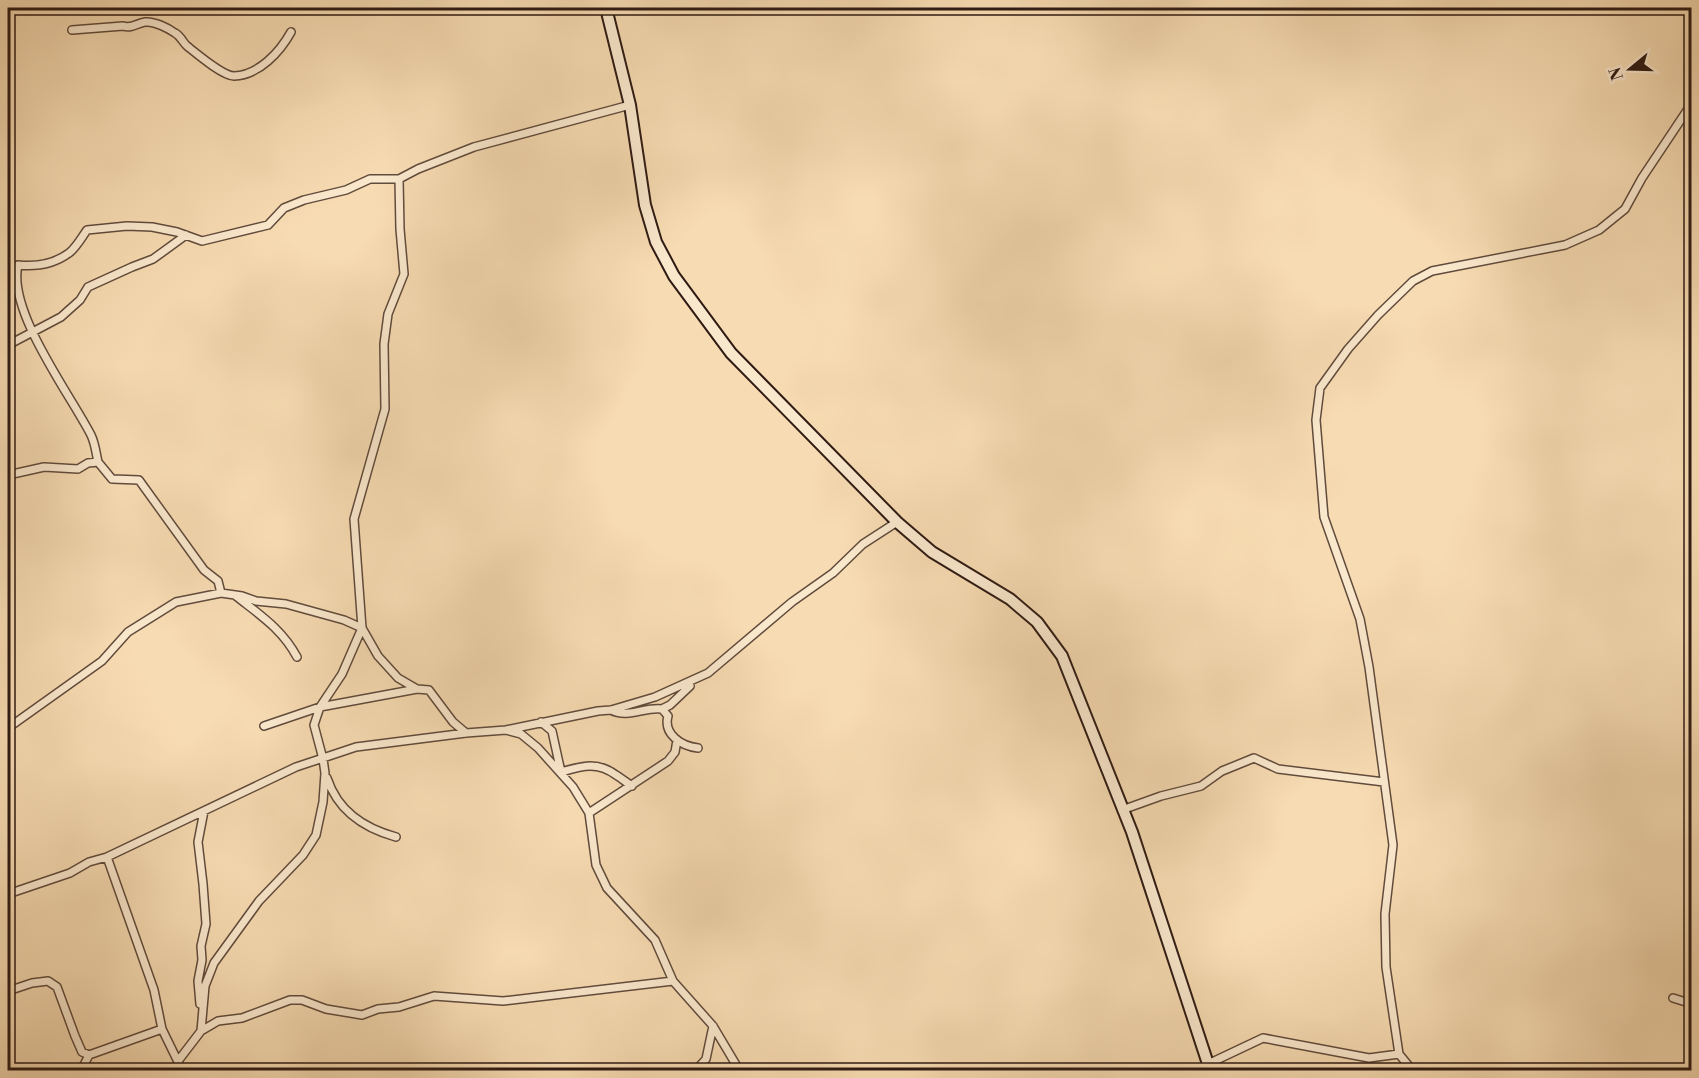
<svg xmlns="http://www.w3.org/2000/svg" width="1699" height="1078" viewBox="0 0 1699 1078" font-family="'Libre Bodoni',serif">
  <rect width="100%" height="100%" fill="#f7dbb2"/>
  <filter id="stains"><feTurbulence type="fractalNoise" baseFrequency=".00333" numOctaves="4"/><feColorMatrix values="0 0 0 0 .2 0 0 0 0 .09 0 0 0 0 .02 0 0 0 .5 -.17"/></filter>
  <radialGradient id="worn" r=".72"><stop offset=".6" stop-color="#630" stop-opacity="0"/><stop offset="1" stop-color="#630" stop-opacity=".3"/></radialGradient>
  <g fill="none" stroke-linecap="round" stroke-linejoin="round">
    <!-- street casing -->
    <g stroke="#614b3c" stroke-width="10">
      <path id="street" d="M72,30L123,26C132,29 137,23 145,22C154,21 168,28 175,33C181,36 183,43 187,46C197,54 223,76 234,76C259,75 280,52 291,32
        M8,345L61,317L80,300L88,287L132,267L153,259L186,235
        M98,462C96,453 95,443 91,435C70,394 7,311 18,265C36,267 54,264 69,253C76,248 82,237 87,230L127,226L152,227L177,232L202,241L268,225L284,208L304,200L346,190L370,179H399
        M8,475L44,467L78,469L88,463L98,462L112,479L139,480L204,570L218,581L221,593L242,596L256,601L286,604L344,620L362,628L342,674L320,707L314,725L323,759L325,773L323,802L316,835L303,855L259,901L214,963L205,986L201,1031L178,1061
        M236,596C260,615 282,629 297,657
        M662,709L670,705L690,686
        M611,710C628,719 646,706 662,709L668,716C663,734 681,746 698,748
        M541,722L552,731L561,772C582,766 597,761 616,775C621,778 626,782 632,786
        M264,726L320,707L417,689
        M8,728L102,661L128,632L176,602L221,593
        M466,733L453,722L429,690L417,689L398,678L378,656L362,628L354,519L385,409L384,344L388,314L404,274L400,229L399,179L418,169L474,147L630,105
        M327,778C338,811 363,828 396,837
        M1122,810L1161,796L1201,786L1222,771L1254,758L1278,769L1384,782
        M589,813L668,761L675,752L677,740
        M8,894L70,873L89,862L107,857
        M8,991L32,983L48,981L57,987L75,1036L82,1052L89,1055
        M1673,998L1692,1004
        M200,1004L198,981L202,960L201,946L206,924L203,884L198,842L204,811
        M201,1031L218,1021L242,1018L290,1000H302L326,1009L362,1015L378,1009L399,1007L434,996L503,1001L673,981
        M1208,1064L1263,1038L1369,1058L1399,1054
        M86,1070L84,1065L89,1055L162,1029
        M182,1070L162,1029L154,990L107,857L296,767L356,747L466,733L506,730
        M696,1070L706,1059L713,1026
        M746,1070L738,1068L713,1026L673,981L655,940L607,888L596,865L589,813L573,787L538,748L521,734L506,730L598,711L611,710L655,697L708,673L792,602L833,573L863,544L897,522
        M1412,1070L1399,1054L1386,967L1385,914L1393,845L1369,667L1360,619L1324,517L1316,420L1320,388L1348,349L1378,315L1413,281L1432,271L1565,245L1599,230L1625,209L1642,178L1692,103"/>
    </g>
    <!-- secondary casing -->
    <g stroke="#2f1b14" stroke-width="14">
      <path id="secondary" d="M606,8L630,105L645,205L656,242L674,276L731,353L897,522L932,552L1010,599L1037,622L1062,656L1132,832L1210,1070"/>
    </g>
    <!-- street -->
    <use href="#street" stroke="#fae8cd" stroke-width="7"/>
    <!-- secondary -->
    <use href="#secondary" stroke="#fae8cd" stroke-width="10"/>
  </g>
  <!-- margin -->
  <rect width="1699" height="1078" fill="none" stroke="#f7dbb2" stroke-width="30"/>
  <rect x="9" y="9" width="1681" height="1060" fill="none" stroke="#2f1b14" stroke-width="3"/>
  <rect x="15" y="15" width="1669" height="1048" fill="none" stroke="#2f1b14" stroke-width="1.5"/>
  <!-- north arrow -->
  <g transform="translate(1630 69) rotate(251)" stroke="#fae8cd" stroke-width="4.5" paint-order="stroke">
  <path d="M0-4.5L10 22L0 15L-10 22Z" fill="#2f1b14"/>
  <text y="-9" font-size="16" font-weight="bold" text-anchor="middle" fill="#2f1b14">N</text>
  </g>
  <rect width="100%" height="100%" filter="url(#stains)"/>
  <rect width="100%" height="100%" fill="url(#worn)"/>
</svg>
